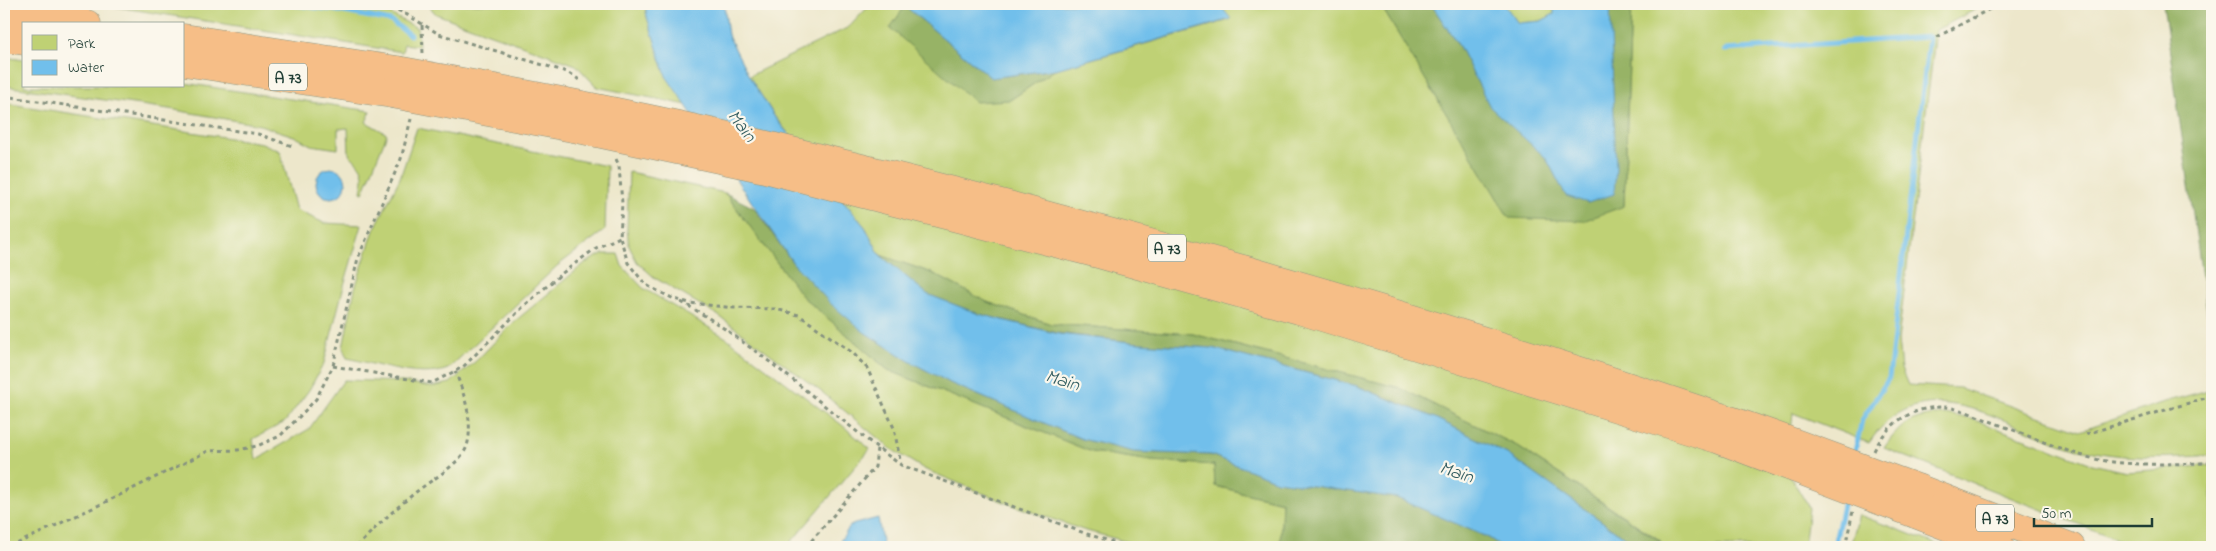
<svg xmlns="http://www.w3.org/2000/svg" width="2216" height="551" viewBox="0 0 2216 551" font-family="'Indie Flower',sans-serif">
  <rect width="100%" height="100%" fill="#fbf7ec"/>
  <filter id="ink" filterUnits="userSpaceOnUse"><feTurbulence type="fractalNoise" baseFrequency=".02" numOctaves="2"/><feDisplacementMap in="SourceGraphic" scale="10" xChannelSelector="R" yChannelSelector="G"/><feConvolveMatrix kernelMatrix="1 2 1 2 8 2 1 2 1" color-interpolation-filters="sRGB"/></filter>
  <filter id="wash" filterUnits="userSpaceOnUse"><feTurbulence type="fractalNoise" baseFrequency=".0096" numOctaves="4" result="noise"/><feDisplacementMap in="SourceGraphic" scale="20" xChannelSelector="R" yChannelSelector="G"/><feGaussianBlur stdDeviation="1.12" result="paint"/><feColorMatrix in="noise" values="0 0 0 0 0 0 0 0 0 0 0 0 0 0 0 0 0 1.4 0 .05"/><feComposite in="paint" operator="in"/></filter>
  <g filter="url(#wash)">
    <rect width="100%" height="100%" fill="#ede7cb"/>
    <!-- green -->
    <path fill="#bfd174" stroke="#6f8754" d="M98,4H351L379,8L417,28L419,46L404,44L402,52Z
      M427,4H645L647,17L666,76L687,105L597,87L576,65L436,14Z
      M871,4L905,6L891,29L1010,100L1056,69L1230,20L1219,4H1380L1509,217L1624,206L1631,4H1986L1936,30L1898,340L1901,369L1908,385L1960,388L2080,431L2161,403L2212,389V455C2168,459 2123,459 2080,449C2010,432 1925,359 1869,443L1793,413L1787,470L1809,508L1804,547H1662L1660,540L1515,445L1400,388L1193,334L1051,324L987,302L932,273L880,255L866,228L775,117L749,76L849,27Z
      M1504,4H1554V14L1541,21L1518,23Z
      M4,57L24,60V86H184V83L371,111L366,122L387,134L363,193L361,192C365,172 364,169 349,154L348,128L338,129V149L311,145L294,136L260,125L169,109L4,86Z
      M4,103L262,143L280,151L296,210L324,223L362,225L344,285L324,363L309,390L285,422L253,439L256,460L309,429L344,380L403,382L432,387L450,383L476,361L514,322L585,263L602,254H618L622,266L643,288L728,339L842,425L870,449L787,547H4Z
      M417,128L607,166L605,230L557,266L448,369C419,380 377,364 347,358L343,348L355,288L374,230L400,178Z
      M629,172L725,193L803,297L888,370L1092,452L1152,461L1214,465L1215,486L1282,502L1280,547H1147L1083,530L1004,502L924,469L891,449L823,393L719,316L655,278L637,262L629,246L627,229Z
      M1945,414L1972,419L2092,464L2127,472L2212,465V547H2137L1884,448C1903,421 1912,417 1945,414Z
      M1859,515L1944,547H1850Z"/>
    <!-- forest -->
    <path fill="#97b366" stroke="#5b784d" d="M1380,4H1431L1459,46L1490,106L1546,158L1566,196L1610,4H1631L1624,206L1583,221L1509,218Z
      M2163,4H2212V347Z
      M905,6L991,78L1056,69L1010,100L975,102L890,28Z
      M725,193L754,208L793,263L864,332L909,361L952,384L1082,439L1136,452L1211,455L1277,481L1397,498L1489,538L1502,547H1280L1282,502L1215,486L1214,465L1152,461L1092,452L888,370L802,296Z
      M880,255L932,273L987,302L1051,324L1193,334L1400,388L1515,445L1660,541L1662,547H1638L1507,454L1435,418L1358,386L1212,348L1140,343L1057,333L979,314L927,294Z"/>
    <!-- water -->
    <path fill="#71bfeb" stroke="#487e90" d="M645,4H724L728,35L749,76L776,119L865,227L880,255L927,294L979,314L1059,334L1140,343L1212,348L1357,386L1435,418L1507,454L1638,547H1502L1489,538L1397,498L1277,481L1211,455L1134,452L1082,439L952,384L909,361L864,332L831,304L793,263L666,76L647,17Z
      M886,4H1219L1231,19L1056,69L991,78L905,6Z
      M1431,4H1504L1518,23L1541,21L1554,14V4H1610L1616,168L1614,194L1588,203L1566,196L1546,158L1490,107L1459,46Z
      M316 183a15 15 0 1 1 30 0a15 15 0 1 1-30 0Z
      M878,518L883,547H836L851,525Z"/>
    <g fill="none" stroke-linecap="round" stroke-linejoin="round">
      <!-- stream -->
      <path stroke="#71bfeb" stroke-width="5" d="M290,4L334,10L391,21L410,35
        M1725,50L1929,37L1889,378L1862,420L1854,456
        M1834,547L1845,496"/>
    </g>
  </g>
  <g filter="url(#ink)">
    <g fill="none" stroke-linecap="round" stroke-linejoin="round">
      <!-- highway casing -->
      <g stroke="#869280" stroke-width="29">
        <path id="highway" d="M4,11L87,24
          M4,38L24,41
          M184,38L397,70
          M184,62L392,94
          M1920,489L2071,547
          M1915,514L2000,547"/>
      </g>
      <!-- path -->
      <path stroke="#869280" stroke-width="3" stroke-dasharray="4 4" stroke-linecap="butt" d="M383,4L404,13L439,34L567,72L578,79L580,84
        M422,25L423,54
        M1937,37L1999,4
        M4,96L258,134L292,146
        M616,159L619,166L622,203L620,237L628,263L646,285L674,299L690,303L734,308L775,309L799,315L853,353L867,368L894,428L901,465
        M681,302C706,315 728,331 751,348C802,385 849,428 901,465L1087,534L1129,547
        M333,366L432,383L463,367L524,306L561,274L596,248L620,237
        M2086,434L2212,396
        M1874,451C1887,423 1912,407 1943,407C1957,407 1974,415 1987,420C2020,432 2053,447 2087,457C2127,468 2171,463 2212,463
        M10,547L114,498L208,451L238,450L257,446L280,436L299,417L316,399L333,366L358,258L401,159L411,119
        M357,547C375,527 395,509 416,492C431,480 461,464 467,446C474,422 464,393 455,371
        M806,547L875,467L877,448
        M1845,547L1853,511"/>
      <!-- highway -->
      <use href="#highway" stroke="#f6be87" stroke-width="28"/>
      <!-- highway-bridge casing -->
      <g stroke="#869280" stroke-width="29" stroke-linecap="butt">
        <path id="highway-bridge" d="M397,70C519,92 642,115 763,144C1085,220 1404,311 1718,416C1786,438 1852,465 1920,489
          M392,94L578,129L761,168L1098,254L1299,310L1717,439L1915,514"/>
      </g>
      <!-- highway-bridge -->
      <use href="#highway-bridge" stroke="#f6be87" stroke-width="28"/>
    </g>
  </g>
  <g text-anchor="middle" stroke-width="4.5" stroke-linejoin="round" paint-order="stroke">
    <!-- shield labels -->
    <g fill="#fbf7ec" stroke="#61756b" stroke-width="1">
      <rect x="269" y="63.5" width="38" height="27" rx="4"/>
      <rect x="1148" y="234.5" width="38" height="27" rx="4"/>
      <rect x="1976" y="504.5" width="38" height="27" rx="4"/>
    </g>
    <g font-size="16" font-weight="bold" fill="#1f3d34">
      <text x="288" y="83">A 73</text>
      <text x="1167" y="254">A 73</text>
      <text x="1995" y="524">A 73</text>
    </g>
    <!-- water labels -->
    <g font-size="19" font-style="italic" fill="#345e62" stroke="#fbf7ec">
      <text transform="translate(743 125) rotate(53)" y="7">Main</text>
      <text transform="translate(1063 379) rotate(17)" y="7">Main</text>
      <text transform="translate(1457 471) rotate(18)" y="7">Main</text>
    </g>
  </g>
  <!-- margin -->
  <rect width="2216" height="551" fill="none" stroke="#fbf7ec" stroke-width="20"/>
  <!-- legend -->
  <rect x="22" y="22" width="162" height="65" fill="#fbf7ec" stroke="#a3ada2"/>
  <rect x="32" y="35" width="25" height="15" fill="#bfd174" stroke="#a3ada2"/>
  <text x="68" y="48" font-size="15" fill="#1f3d34">Park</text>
  <rect x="32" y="60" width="25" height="15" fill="#71bfeb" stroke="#a3ada2"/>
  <text x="68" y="72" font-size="15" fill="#1f3d34">Water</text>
  <!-- scale -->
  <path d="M2034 518v8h118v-8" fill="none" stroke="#1f3d34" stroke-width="2.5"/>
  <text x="2041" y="518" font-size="15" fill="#1f3d34" stroke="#fbf7ec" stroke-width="4" paint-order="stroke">50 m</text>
</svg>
